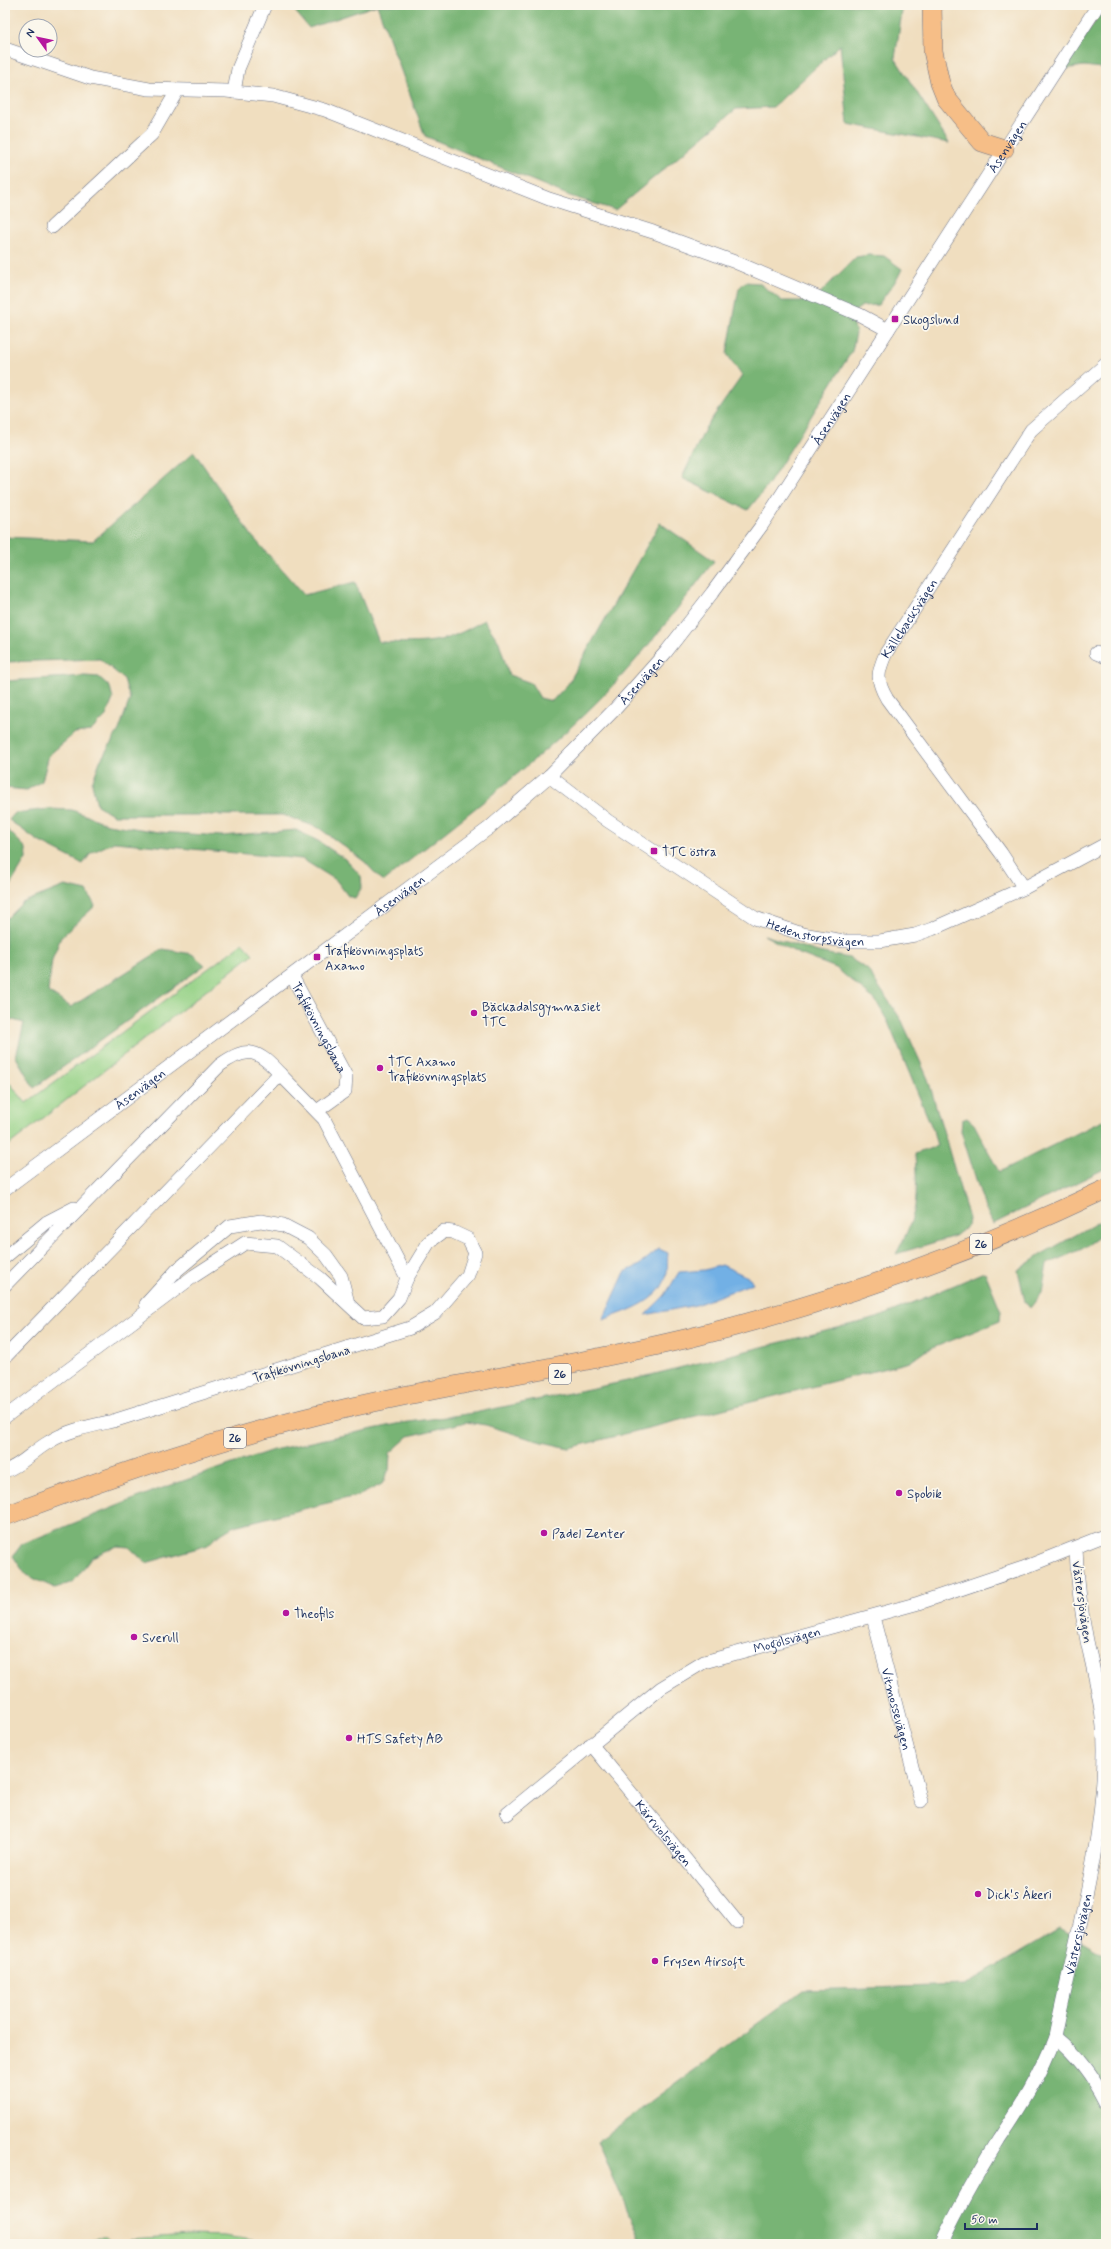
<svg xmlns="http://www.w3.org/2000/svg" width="1111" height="2249" viewBox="0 0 1111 2249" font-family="Mynerve,sans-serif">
  <rect width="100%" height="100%" fill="#fbf7ec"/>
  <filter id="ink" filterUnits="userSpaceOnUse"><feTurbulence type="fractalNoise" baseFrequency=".025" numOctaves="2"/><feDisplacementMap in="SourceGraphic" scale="8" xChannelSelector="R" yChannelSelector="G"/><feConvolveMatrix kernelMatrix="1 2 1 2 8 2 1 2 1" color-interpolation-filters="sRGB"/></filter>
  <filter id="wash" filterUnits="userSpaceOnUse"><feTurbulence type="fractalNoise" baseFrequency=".012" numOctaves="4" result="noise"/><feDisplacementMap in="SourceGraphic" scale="16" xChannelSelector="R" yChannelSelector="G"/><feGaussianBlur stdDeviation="0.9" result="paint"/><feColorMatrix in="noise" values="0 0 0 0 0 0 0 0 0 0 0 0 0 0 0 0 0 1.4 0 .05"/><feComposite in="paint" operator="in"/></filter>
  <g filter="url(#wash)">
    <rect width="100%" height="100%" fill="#f0debf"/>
    <!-- green -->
    <path fill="#96d287" stroke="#588072" d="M243,943L253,954L5,1148V1077L26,1103Z
      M189,2235L224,2236L277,2244H124L129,2239Z
      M97,2237H106L113,2244H86Z"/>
    <!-- forest -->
    <path fill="#78b474" stroke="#4a7269" d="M290,5H903L895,58L949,143L848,124L840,45L773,107L736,109L615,210L570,196L425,136L377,5L309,28Z
      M1106,5V77L1101,68L1084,66L1064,69Z
      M869,255L884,256L902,269L897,279L878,305L862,306L851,314L856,333L852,351L768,485L748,510L682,478L706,427L742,376L727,354L739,288L745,282L759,283L782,301H812L856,257Z
      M194,452L252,536L304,595L355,582L379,642C426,643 442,646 484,620L499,642L509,675L531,683L540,698L552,701L568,684L660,523L714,561C677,609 641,658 598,701C532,767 455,823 383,882L365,862L319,828L283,815H114L97,805L92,783L100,761L119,730L130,699L124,679L100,659L5,662V537L93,541Z
      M85,676L99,677L110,687L113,699L106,716L91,731L75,733L49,755L42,781L27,790L5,788V681Z
      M49,809L72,810L108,824L159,832L222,836L296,830L318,841L345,859L361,876L362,887L355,898L348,896L336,880L302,859L114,842L91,853L83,864L38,841L9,820L15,813Z
      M5,827L26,848V859L5,894Z
      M65,886L87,891L95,906L61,937L52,960L48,992L71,1007L163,949L192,954L205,965L34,1088L16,1057L24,1023L5,1018V920L22,903Z
      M764,935L818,952L849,958L867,969L902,1021L928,1079L969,1219L968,1226L955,1236L896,1254C918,1213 918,1201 915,1154L937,1146L933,1130L888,1022L876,1001L836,968L797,953Z
      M967,1118L974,1124L999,1172L1106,1119V1168L993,1224L984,1205L961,1131L962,1120Z
      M1102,1220L1106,1223V1232L1082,1249L1047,1264L1042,1293L1030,1308L1025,1302L1018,1270L1042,1254Z
      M985,1272L1001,1311L1000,1321L925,1351L910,1362L569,1448L534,1440L486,1425L466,1422L409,1436L390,1453L389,1470L382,1484L360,1495L234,1526L216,1537L208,1545L146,1563L129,1547L117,1546L92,1557L73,1582L55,1588L26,1575L13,1556L22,1544L157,1490L273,1450L402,1423L474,1413L627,1381L877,1318Z
      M1060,1929L1106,1956V2244H636L640,2241L598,2141L803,1990L965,1985Z"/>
    <!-- water -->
    <path fill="#72b0e5" stroke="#4670a2" d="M659,1249L668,1253C667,1259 668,1266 667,1272C663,1302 626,1311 603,1320L625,1272L638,1266Z
      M722,1265L750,1278L753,1283L696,1305L645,1315L665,1295L679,1272L705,1270Z"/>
  </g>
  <g filter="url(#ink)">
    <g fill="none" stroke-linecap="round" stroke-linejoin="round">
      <!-- minor casing -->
      <g stroke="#666c80" stroke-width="14">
        <g id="minor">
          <path d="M5,49L90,78L149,89L226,91L273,96L325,110L549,199L653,232L735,262L860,315L888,330"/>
          <path d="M234,92L238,69L265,5"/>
          <path d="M52,227L152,134L177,91"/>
          <path d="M1096,653L1106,657"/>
          <path id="s1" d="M549,776L608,821L755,918L802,934L844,941H880L915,935L932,929L1024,888L1106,844"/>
          <path id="s2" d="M1024,888L1001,853L887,699C876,680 877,673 886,653L1031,430L1106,364"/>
          <path id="s3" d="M292,976L346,1076L345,1091L317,1111"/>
          <path d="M280,1074L324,1119L407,1278"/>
          <path id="s4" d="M5,1189L489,828L549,776L617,707L666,652L712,593L762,525L1098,5"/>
          <path d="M5,1257L47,1222L74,1208"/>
          <path d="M5,1285L220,1065C248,1045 258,1050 280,1074L5,1357"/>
          <path d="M146,1304L176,1271L230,1226L261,1221L283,1225L308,1238L326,1255L341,1276L348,1303"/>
          <path d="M5,1417L194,1276L245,1243L277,1246L320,1278L363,1318L383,1316L399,1298L407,1278L429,1242L444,1231L453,1232L468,1239L475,1253L468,1275L435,1313L410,1328L113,1421C91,1426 68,1430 49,1442C33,1451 22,1465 5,1471"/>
          <path id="s5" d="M873,1617L921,1801"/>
          <path id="s6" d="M591,1744L737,1922"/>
          <path id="s7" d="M507,1814L661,1688L704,1662L919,1603L1023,1568L1106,1535"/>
          <path d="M1055,2037C1076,2054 1094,2078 1106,2102"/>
          <path id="s8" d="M941,2244C958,2208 978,2173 999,2139C1021,2106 1041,2075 1055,2037C1074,1942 1104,1847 1104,1749C1104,1712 1095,1677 1087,1641C1081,1611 1077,1579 1076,1548"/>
        </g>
      </g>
      <!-- highway casing -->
      <g stroke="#666c80" stroke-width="20">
        <path id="highway" d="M932,5L933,51L940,83L946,98L982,142L1004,149
          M5,1516C102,1479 201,1445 302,1419C431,1386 563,1369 693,1337C835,1302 974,1252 1106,1189"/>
      </g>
      <!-- minor -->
      <use href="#minor" stroke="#fff" stroke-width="13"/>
      <!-- highway -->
      <use href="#highway" stroke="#f6be87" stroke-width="19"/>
    </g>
  </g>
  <!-- markers -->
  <g fill="#b5179e" stroke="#fbf7ec" stroke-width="1.5">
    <rect x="891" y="315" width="8" height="8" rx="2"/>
    <rect x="650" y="847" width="8" height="8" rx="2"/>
    <rect x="313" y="953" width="8" height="8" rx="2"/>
    <circle cx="474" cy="1013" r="4"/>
    <circle cx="380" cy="1068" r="4"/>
    <circle cx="899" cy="1493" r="4"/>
    <circle cx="544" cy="1533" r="4"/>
    <circle cx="286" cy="1613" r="4"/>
    <circle cx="134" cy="1637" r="4"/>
    <circle cx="349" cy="1738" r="4"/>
    <circle cx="978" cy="1894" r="4"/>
    <circle cx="655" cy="1961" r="4"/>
  </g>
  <g text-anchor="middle" stroke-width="3.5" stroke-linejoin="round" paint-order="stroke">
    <!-- shield labels -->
    <g fill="#fbf7ec" stroke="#5e6b89" stroke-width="1">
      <rect x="970" y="1234" width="22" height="20" rx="3"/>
      <rect x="549" y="1364" width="22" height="20" rx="3"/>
      <rect x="224" y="1428" width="22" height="20" rx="3"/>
    </g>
    <g font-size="12" font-weight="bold" fill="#1b2f5e">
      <text x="981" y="1248">26</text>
      <text x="560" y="1378">26</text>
      <text x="235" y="1442">26</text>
    </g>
    <!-- street labels -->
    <g font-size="13" fill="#1b2f5e" stroke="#fbf7ec">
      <text dy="5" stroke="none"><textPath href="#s4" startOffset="1464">Åsenvägen</textPath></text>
      <text dy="5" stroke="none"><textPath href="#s4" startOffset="1140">Åsenvägen</textPath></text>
      <text dy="5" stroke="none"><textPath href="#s2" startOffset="324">Källebacksvägen</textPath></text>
      <text dy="5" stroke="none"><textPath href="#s4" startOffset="816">Åsenvägen</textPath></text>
      <text dy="5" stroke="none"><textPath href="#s4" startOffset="492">Åsenvägen</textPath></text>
      <text dy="5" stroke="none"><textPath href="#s1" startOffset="313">Hedenstorpsvägen</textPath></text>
      <text dy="5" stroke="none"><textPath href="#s3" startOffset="58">Trafikövningsbana</textPath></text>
      <text dy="5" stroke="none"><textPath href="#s4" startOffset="168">Åsenvägen</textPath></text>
      <text transform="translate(301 1363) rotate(-17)" y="5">Trafikövningsbana</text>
      <text transform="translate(1083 1602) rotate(82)" y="5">Västersjövägen</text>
      <text dy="5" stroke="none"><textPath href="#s7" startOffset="335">Mogölsvägen</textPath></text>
      <text dy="5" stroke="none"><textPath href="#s5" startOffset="95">Vitmossevägen</textPath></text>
      <text dy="5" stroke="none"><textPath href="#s6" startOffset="115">Kärrviolsvägen</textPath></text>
      <text dy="5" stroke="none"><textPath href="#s8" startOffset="342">Västersjövägen</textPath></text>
    </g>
    <!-- poi labels -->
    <g font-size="13" fill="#1b2f5e" stroke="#fbf7ec" text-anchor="start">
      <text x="903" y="324">Skogslund</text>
      <text x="662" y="856">TTC östra</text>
      <text x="325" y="955">Trafikövningsplats<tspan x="325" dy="15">Axamo</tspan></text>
      <text x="482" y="1011">Bäckadalsgymnasiet<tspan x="482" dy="15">TTC</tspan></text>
      <text x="388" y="1066">TTC Axamo<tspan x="388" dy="15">Trafikövningsplats</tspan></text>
      <text x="907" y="1498">Spobik</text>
      <text x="552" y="1538">Padel Zenter</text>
      <text x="294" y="1618">Theofils</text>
      <text x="142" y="1642">Sverull</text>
      <text x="357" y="1743">HTS Safety AB</text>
      <text x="986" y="1899">Dick's Åkeri</text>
      <text x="663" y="1966">Frysen Airsoft</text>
    </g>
  </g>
  <!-- margin -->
  <rect width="1111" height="2249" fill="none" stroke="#fbf7ec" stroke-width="20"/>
  <!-- north arrow -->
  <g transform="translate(38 38) rotate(303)"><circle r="19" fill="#fbf7ec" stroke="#a1a7b3"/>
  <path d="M0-3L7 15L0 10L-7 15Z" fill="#b5179e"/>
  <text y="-6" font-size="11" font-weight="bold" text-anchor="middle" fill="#1b2f5e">N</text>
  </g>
  <!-- scale -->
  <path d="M965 2223v6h72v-6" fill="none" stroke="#1b2f5e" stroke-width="2"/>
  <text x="971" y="2223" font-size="12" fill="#1b2f5e" stroke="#fbf7ec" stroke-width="3" paint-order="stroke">50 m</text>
</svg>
